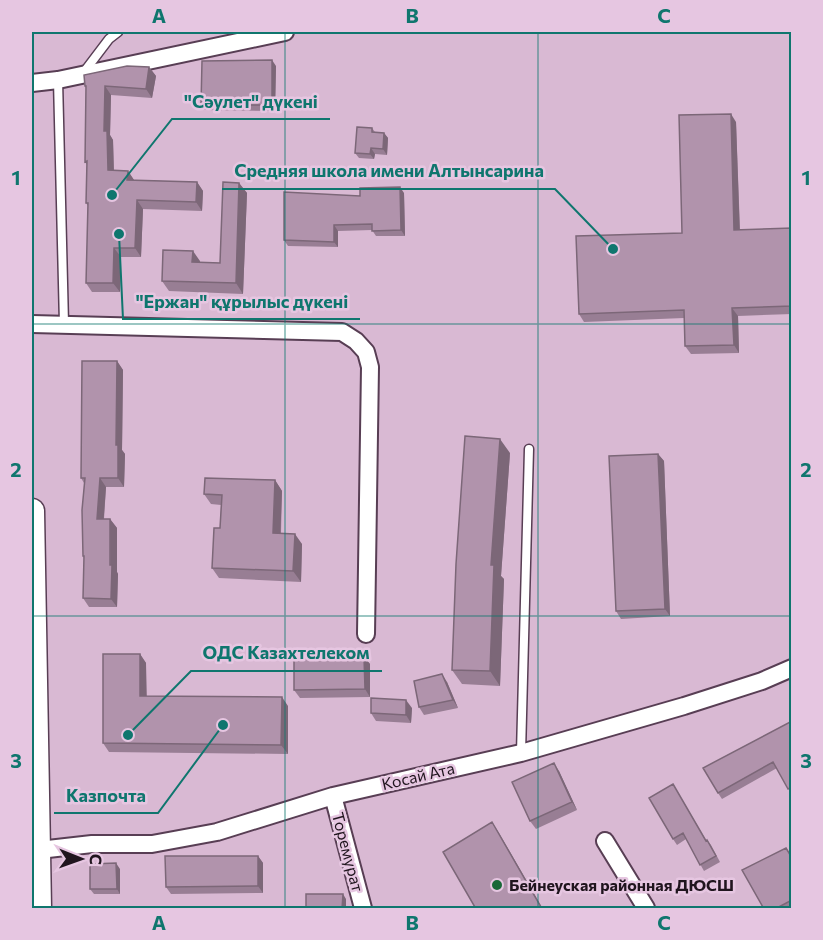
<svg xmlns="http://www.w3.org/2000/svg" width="823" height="940" viewBox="0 0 823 940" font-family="Commissioner,sans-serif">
  <rect width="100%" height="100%" fill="#d9b9d3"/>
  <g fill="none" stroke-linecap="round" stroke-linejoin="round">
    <!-- lane casing -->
    <g stroke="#583e54" stroke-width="11">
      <path id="lane" d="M84,72L109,39L118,32
        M58,80L64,324
        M521,753L529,449"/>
    </g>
    <!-- street casing -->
    <g stroke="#583e54" stroke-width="20">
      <path id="street" d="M32,83L58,80L285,32
        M32,324L342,332L356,341L366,352L370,367L366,634
        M333,796L363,908
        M605,841L646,908
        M39,850L92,844H152L217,832L333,796L521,753L684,706L762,681L792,668"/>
    </g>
    <!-- secondary casing -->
    <g stroke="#583e54" stroke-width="27">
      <path id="secondary" d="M32,511L39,908"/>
    </g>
    <!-- lane -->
    <use href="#lane" stroke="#fff" stroke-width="8"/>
    <!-- street -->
    <use href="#street" stroke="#fff" stroke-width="16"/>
    <!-- secondary -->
    <use href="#secondary" stroke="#fff" stroke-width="24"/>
  </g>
  <!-- wall -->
  <path fill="#987e94" d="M276,66L275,111L205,110L201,105Z
    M149,67L156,76L152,98L111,95L110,135L113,140L114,170L128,171L134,180L197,182L203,191L202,211L143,209L141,257H121L120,292H92L86,283L88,206L86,203L87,165L85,162L86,88L85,86Z
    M736,122L740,230L792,228V314L738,316L739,353L691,354L685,346L684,318L584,322L579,314L682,233Z
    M372,128L375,132L384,133L388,138L387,155L375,154L374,159L359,158L355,153Z
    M239,183L247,193L243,294L169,291L162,281L200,261V262L220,263Z
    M404,193L405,236H376L372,230L338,231V247L288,246L284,240L360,196Z
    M117,361L123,370L122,450L125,454L124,487H106L104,519H110L117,528V572L118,574L117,607H89L83,598L84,558L83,556L84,483L81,478Z
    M510,453L501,576L504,579L500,686L462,684L452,670Z
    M658,454L664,461L670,616L621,619L616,611Z
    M275,480L282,491L281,533L302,544L301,582L219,578L212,568L220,528L221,505L211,504L204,494Z
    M140,654L146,663V696L288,706V754L109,752L103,743Z
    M364,657L370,664V697L300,698L294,690Z
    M447,682L458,708L424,715L419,707Z
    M412,708L411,723L376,721L371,713Z
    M792,721L791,794L777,768L722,799L718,793Z
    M559,771L577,810L536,829L530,821Z
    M673,784L706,840H707L711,845L720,862L704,871L686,839L677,845L673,839Z
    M786,848L792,857V907L789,909H764Z
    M258,856L263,863V893L171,894L166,887Z
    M120,869V894H94L90,889Z"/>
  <!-- shaded-wall -->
  <path fill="#7c6778" d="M272,60L276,66L275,111L272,105Z
    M149,67L156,76L152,98L146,89Z
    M105,86L111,95L110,135L113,140L114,179L108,170L104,131Z
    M731,114L736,122L740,238L734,230Z
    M384,133L388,138L387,155L383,149Z
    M371,148L375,154L374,159L370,154Z
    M128,171L134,180V189L127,180Z
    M197,182L203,191L202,211L196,202Z
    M239,183L247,193L243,294L236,283Z
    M400,187L404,193L405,236L401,230Z
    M137,200L143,209L141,257L135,248Z
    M334,225L338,231V247L334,242Z
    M114,248L121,257L120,292L113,283Z
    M193,251L200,261L199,272L192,262Z
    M732,308L738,316L739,353L734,345Z
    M117,361L123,370L122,450L125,454L124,487L118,478L116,445Z
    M500,439L510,453L501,576L504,579L500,686L490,671L491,565Z
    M658,454L664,461L670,616L665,609Z
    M100,478L106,487L103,528L97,519Z
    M275,480L282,491L280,543L273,533Z
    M110,519L117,528V572L118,574L117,607L111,599Z
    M295,534L302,544L301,582L293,571Z
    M140,654L146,663L147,705L140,696Z
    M364,657L370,664V697L365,689Z
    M442,674L447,682L458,708L453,700Z
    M282,697L288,706V754L281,745Z
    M406,700L412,708L411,723L406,715Z
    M554,763L559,771L577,810L572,802Z
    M492,822L499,833L543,909H542Z
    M258,856L263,863V893L258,886Z
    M116,863L120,869V894L117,889Z
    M343,894L346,899V909H342Z"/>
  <!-- building -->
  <path fill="#b193ac" stroke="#7c6778" stroke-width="1.5" d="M272,60V105H201L202,61Z
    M127,66L149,67L146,89L105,86L104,131H107L108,170L128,171L127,180L197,182L196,202L137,200L135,248H114L113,283H86L88,203H86L87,161L85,162L86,86H85L84,75Z
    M731,114L734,230L792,228V306L732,308L734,345L685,346L684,310L579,314L576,236L682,233L679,115Z
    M357,127L372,128V132L384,133L383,149L371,148L370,154L355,153Z
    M223,182L239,183L236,283L162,281L163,250L193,251L192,262L220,263Z
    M400,187L401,230L372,231V224L334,225V242L284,240V192L360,196V188Z
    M82,361H117L116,445H118V478H100L97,519H110V565H112L111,599L83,598L84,556H83L82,510L85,478H81Z
    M465,436L500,439L491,565H494L490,671L452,670L456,564Z
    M658,454L665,609L616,611L609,456Z
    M205,478L275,480L273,533L295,534L293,571L212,568L214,528H220L222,495L204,494Z
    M103,654H140V696L282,697L281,745L103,743Z
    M294,657H364L365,689L294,690Z
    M442,674L453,700L419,707L414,681Z
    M371,698L406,700V715L371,713Z
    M792,721V786L788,789L773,762L718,793L703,768Z
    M554,763L572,802L530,821L512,782Z
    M673,784L706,841L707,840L716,856L700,865L683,833L673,839L649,798Z
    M492,822L542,909H476L443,852Z
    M786,848L792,858V900L775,909H764L742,870Z
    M165,856H258V886L166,887Z
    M116,863L117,889H90V864Z
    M306,894H343L342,909H306Z"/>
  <!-- grid -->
  <path fill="none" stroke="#0f766e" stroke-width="1.5" stroke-opacity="0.55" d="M285,32V908M538,32V908M32,324H792M32,616H792"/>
  <!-- markers -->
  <circle fill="#196838" stroke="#e6c6e1" stroke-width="2" cx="497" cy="885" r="6"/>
  <g text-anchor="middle" stroke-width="5" stroke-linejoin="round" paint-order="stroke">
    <!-- street labels -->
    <g font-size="16" fill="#20151e" stroke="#e6c6e1">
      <text transform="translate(418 776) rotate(-13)" y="6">Косай Ата</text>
      <text transform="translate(348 852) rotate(75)" y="6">Торемурат</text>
    </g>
    <!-- poi labels -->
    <g font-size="16" font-weight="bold" fill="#20151e" stroke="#e6c6e1" text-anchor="start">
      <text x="509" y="891">Бейнеуская районная ДЮСШ</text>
    </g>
  </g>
  <!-- callouts -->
  <path fill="none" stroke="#0f766e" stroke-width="2" d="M112 195L172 119H330M613 249L555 189H222M119 234L123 319H360M128 735L191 671H382M223 725L158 813H54"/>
  <g fill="#0f766e" stroke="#e6c6e1" stroke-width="2">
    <circle cx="112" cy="195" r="6"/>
    <circle cx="613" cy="249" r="6"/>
    <circle cx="119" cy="234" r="6"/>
    <circle cx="128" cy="735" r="6"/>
    <circle cx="223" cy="725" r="6"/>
  </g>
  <g font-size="18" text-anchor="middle" font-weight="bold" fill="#0f766e" stroke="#e6c6e1" stroke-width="5" stroke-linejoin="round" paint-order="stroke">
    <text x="251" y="108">"Сәулет" дүкені</text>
    <text x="389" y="177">Средняя школа имени Алтынсарина</text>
    <text x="242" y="308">"Ержан" құрылыс дүкені</text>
    <text x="286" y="659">ОДС Казахтелеком</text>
    <text x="106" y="802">Казпочта</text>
  </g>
  <!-- border -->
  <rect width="823" height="940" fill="none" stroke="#e6c6e1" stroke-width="66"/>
  <!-- north arrow -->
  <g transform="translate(81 859) rotate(91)" stroke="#e6c6e1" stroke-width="4.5" paint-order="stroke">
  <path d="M0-4.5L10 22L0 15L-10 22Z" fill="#20151e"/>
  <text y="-9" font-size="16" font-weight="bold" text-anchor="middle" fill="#20151e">С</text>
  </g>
  <rect x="33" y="33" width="757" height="874" fill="none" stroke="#0f766e" stroke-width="2"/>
  <g font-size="20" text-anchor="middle" font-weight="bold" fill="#0f766e">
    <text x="159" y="23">A</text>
    <text x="412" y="23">B</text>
    <text x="664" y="23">C</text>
    <text x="16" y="185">1</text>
    <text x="806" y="185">1</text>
    <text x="16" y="477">2</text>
    <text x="806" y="477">2</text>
    <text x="16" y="768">3</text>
    <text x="806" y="768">3</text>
    <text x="159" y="930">A</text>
    <text x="412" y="930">B</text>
    <text x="664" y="930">C</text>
  </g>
</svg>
